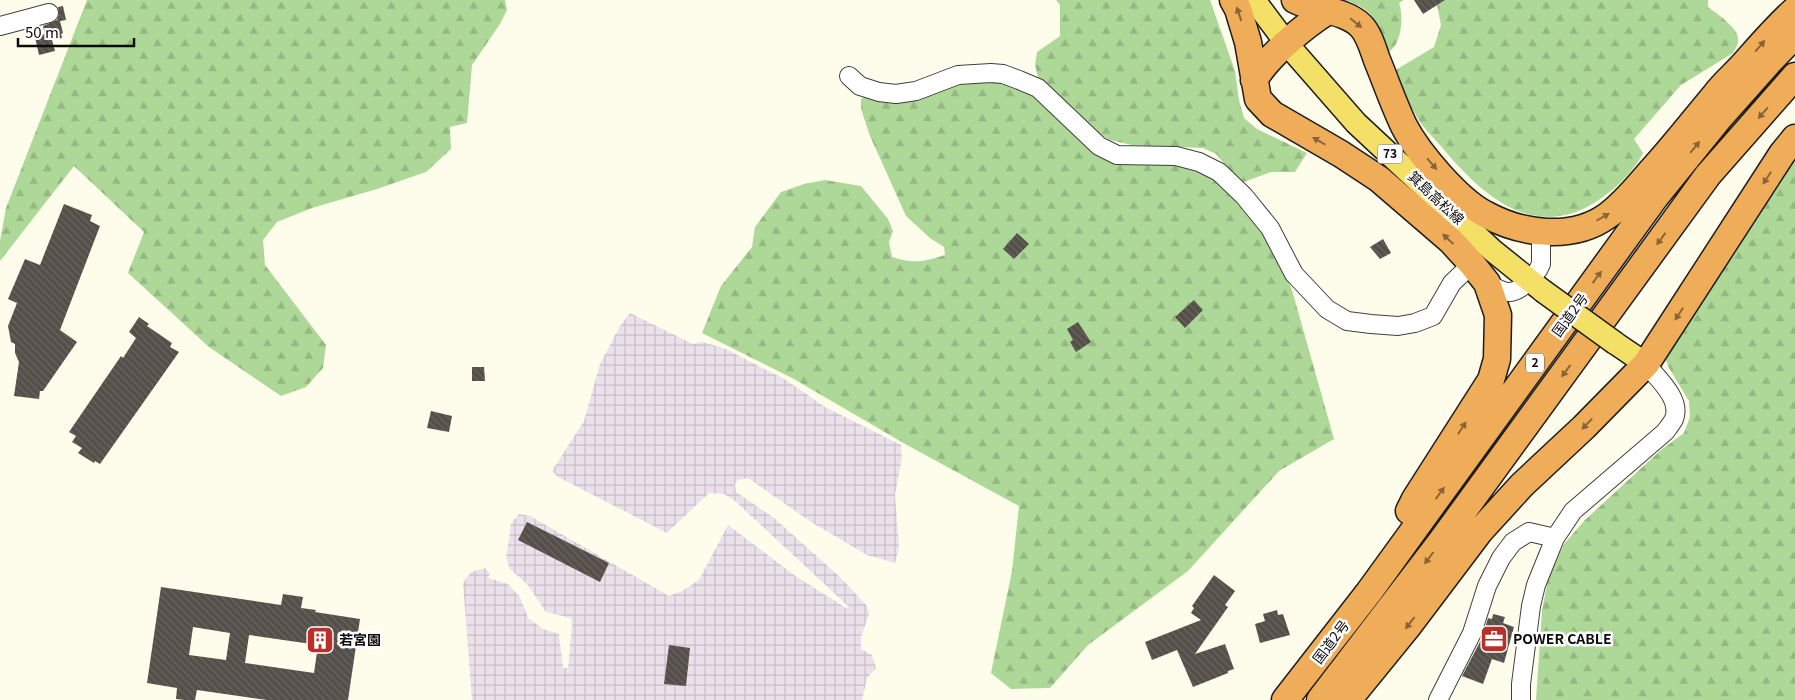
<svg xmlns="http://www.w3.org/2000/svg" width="1795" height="700" viewBox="0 0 1795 700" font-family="Georgia,'Noto Sans JP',serif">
  <defs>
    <pattern id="industrial-grid" width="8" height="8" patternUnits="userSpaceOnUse" patternTransform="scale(1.25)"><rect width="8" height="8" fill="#ebe1eb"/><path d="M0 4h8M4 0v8" fill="none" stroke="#c8c0c8"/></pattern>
    <pattern id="forest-firs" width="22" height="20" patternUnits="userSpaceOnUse" patternTransform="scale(1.25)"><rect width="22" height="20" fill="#aed897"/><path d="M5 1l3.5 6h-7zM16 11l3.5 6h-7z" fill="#94b881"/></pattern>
    <pattern id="building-back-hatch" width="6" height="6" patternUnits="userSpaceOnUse" patternTransform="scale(1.25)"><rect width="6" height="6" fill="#554f49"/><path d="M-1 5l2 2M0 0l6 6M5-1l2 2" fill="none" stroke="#68645f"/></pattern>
  </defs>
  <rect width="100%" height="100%" fill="#fefdec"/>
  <!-- industrial -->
  <path fill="url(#industrial-grid)" d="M630,313L693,344L703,342L726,349L786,380L825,407L901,445L902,458L895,495L899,547L895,563L867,555L811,522L748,478L738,480L735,484L736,492L774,518L840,577L867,606L869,614L861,637V649L872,655L876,668L867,678L862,700H472L463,583L471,572L485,568L490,574L488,578L508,584L520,597L528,618L543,629L559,634L563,668H568L572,626L571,618L546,612L527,584L510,569L506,558L511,524L519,514L530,516L669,596L682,591L699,580L728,525L794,575L846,608L849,607L735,501L724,494L709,493L667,533L558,477L552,471L584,421L600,364L620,326Z"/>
  <!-- forest -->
  <path fill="url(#forest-firs)" d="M87,0H505L507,10L500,24L472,65L467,123L450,127L451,149L426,172L377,189L312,208L277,222L263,240L265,265L326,345L323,368L306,387L281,396L209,347L128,273L144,232L74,166L0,261V241L6,208Z
    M1056,0H1210L1235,71L1239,100L1244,118L1257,129L1307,153L1295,172H1271L1241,183L1216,154L1203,148L1132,145L1110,140L1086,126L1038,77L1035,65L1037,52L1060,36V5Z
    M1345,0H1404L1399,3C1404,16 1402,46 1387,53C1377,24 1377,10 1345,0Z
    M1436,0H1708V7C1716,13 1738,28 1738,38C1739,44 1735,49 1733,53L1681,85L1634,139L1643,153C1632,175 1609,195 1587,207C1528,237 1481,193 1445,151C1437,141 1427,132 1420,122C1410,107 1403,88 1394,71L1434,47L1441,25Z
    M976,79L1015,84L1032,94L1097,152L1179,164L1193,167L1213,179L1238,197L1270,240L1292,290L1334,439L1279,471L1188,571L1088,645L1050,688L1011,689L991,673L1012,571L1019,506L907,445L792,378L702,333L721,286L752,247L755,227L781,192L804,184L825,180L861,186L888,219L893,231L889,242L892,257C914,264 922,262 945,255L944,247L930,238L906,216L870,136L861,109V99L866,96Z
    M1795,153V700H1536L1542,611L1548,579L1564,544L1585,520L1661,450L1684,433L1690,417L1689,401L1669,368L1665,358Z"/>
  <!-- building -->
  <path fill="url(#building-back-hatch)" fill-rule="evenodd" d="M1414,0H1445L1423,14Z
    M63,6L66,20L60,21L63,33L61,34L62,38L52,40L55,51L39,55L35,37L45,34L43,26L57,20L59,15L58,7Z
    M64,204L92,215L90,221L100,226L60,330L77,342L43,391H40L39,399L14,396L19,362L15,353V344L11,342L8,326L17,303L8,299L25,259L40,265Z
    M1017,233L1029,244L1014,259L1003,249Z
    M1383,239L1391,253L1380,259L1370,247Z
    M1194,300L1203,310L1185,328L1175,317Z
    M139,317L149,324L147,326L172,343L170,347L179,352L100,464L95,461L94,463L78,453L82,448L72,442L76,436L69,432L121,356L123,358L136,338L129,332Z
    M1078,322L1091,342L1076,352L1070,342L1073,340L1067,329Z
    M472,367H484L485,381H472Z
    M431,411L452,416L449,432L427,428Z
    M527,522L609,563L600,582L518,540Z
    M1214,575L1235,591L1225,605L1228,607L1195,654L1225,644L1234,669L1228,671V673L1193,687L1177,650L1152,660L1145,642L1201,620L1191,613L1194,608L1192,606Z
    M161,587L281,605L283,594L303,597L301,608L316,610L315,612L360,619L348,700H267L197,690L195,700H185L176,699L177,688L147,683ZM193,627L230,633L226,660L189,655ZM249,635L318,645L314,673L245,663Z
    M1277,610L1278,615L1283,614L1290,635L1260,643L1255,624L1265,621L1263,614Z
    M1493,614L1505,617L1503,623L1514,627L1504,663L1492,659L1483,684L1462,676L1482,638L1488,618L1492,619Z
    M669,645L690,648L686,686L664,684Z"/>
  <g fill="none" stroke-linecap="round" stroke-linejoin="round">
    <!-- minor casing -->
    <g stroke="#3f3f3f" stroke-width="20">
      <path id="minor" d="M0,26L49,13
        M849,76L860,86L879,92L896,94L916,91L958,75L991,73L1003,74L1019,80L1038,88L1099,146L1117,155L1176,156L1199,162L1219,172L1244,196L1270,228L1294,274L1327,309L1347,321L1371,324L1398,326L1415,323L1433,316L1452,283L1472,264
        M1538,270L1541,264V232
        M1487,283C1502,291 1509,297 1523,286
        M1438,700L1472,633L1487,586L1501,558L1513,542L1529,532L1555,538
        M1521,700V684L1531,606L1536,585L1555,538L1573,511L1665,432C1668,428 1672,423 1674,419C1682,399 1657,378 1646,364"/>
    </g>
    <!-- major casing -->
    <g stroke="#1d1d1d" stroke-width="25">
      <path id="major" d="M1254,0L1287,44L1356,123L1492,250L1543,291
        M1615,343L1646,364"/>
    </g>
    <!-- highway casing -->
    <g stroke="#1d1d1d" stroke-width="29">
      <path id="highway" d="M1233,0L1238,9L1248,42L1258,99L1272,114L1341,154L1379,179L1451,241L1472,264L1487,283L1498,315L1497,359L1491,380L1415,499L1409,511
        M1295,0C1314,10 1346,10 1361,26C1369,34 1373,49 1377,60C1386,82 1394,105 1404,126C1418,153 1458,200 1485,214C1521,234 1572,241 1607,216C1624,204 1638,186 1652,170C1674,146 1694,120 1715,95C1723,84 1734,75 1743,65C1760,46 1776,27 1795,10
        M1254,80C1268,56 1304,26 1328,11
        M1285,700L1369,592L1656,196L1720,117L1768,63L1795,35
        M1320,700L1440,543L1708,175L1795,76
        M1348,700L1409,625L1480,531L1522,485L1584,427L1646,364L1782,154L1795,138"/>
    </g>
    <!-- minor -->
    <use href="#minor" stroke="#fff" stroke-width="18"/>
    <!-- major -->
    <use href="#major" stroke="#f4e067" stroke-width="22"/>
    <!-- highway -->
    <use href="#highway" stroke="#f0ad59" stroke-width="26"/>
    <!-- major-bridge casing -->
    <g stroke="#1d1d1d" stroke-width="25" stroke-linecap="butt">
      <path id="major-bridge" d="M1543,291L1615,343"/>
    </g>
    <!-- major-bridge -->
    <use href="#major-bridge" stroke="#f4e067" stroke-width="22"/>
  </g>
  <!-- one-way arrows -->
  <defs><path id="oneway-solid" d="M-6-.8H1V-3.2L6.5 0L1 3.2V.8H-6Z" transform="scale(1.25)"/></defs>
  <g fill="#896536">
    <use href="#oneway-solid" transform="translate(1239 14) rotate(-109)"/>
    <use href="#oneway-solid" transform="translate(1356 23) rotate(39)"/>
    <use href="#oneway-solid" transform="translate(1760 46) rotate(-49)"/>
    <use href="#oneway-solid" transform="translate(1763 113) rotate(131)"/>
    <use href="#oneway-solid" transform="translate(1319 141) rotate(-150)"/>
    <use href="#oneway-solid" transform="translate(1695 147) rotate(-51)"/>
    <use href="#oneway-solid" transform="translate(1432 164) rotate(49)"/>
    <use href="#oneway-solid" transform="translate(1767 178) rotate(123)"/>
    <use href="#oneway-solid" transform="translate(1603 217) rotate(-30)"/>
    <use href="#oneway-solid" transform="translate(1448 239) rotate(-137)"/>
    <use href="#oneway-solid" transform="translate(1661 239) rotate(126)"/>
    <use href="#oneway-solid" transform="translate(1597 277) rotate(-54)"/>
    <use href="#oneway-solid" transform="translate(1679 314) rotate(123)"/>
    <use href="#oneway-solid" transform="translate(1566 371) rotate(126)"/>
    <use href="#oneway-solid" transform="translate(1587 424) rotate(134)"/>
    <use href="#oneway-solid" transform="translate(1462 428) rotate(-57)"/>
    <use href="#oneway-solid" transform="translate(1440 493) rotate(-54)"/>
    <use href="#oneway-solid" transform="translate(1429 558) rotate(127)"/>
    <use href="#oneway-solid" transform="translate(1410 623) rotate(128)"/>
  </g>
  <!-- icons -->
  <defs>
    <g id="office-square" transform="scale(1.4375)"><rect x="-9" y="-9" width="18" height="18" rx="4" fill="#b83029" stroke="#fff"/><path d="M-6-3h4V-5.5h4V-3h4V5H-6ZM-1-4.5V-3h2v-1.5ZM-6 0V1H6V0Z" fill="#fff"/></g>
    <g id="building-square" transform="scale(1.4375)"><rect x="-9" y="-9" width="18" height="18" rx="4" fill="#b83029" stroke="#fff"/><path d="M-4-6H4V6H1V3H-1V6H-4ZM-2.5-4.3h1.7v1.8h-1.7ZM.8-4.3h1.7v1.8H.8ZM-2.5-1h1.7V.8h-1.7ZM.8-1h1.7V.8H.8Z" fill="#fff"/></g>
  </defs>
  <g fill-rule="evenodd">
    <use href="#office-square" x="1494" y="639"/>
    <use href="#building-square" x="320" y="640"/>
  </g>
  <g text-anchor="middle" stroke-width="5" stroke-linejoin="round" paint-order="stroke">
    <!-- shield labels -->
    <g fill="#fff" stroke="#555" stroke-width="1">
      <rect x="1377.5" y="144.5" width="25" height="19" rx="4"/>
      <rect x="1526" y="353.5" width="18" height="19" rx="4"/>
    </g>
    <g font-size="12" font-weight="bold" fill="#0c0c0c">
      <text x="1390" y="158">73</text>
      <text x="1535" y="367">2</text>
    </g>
    <!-- street labels -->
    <g font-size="14" fill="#0c0c0c" stroke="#fff">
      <text transform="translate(1436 198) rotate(43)" y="5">箕島高松線</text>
      <text transform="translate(1570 315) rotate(-54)" y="5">国道2号</text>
      <text transform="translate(1331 642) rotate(-53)" y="5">国道2号</text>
    </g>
    <!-- poi labels -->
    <g font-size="14" font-weight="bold" fill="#0c0c0c" stroke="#fff" text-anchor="start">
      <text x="1513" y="644">POWER CABLE</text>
      <text x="339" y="645">若宮園</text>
    </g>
  </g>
  <!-- scale -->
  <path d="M18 38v8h116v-8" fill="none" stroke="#0c0c0c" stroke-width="2.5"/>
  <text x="25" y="38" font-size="15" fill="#0c0c0c" stroke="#ffffff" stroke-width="4" paint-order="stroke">50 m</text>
</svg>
